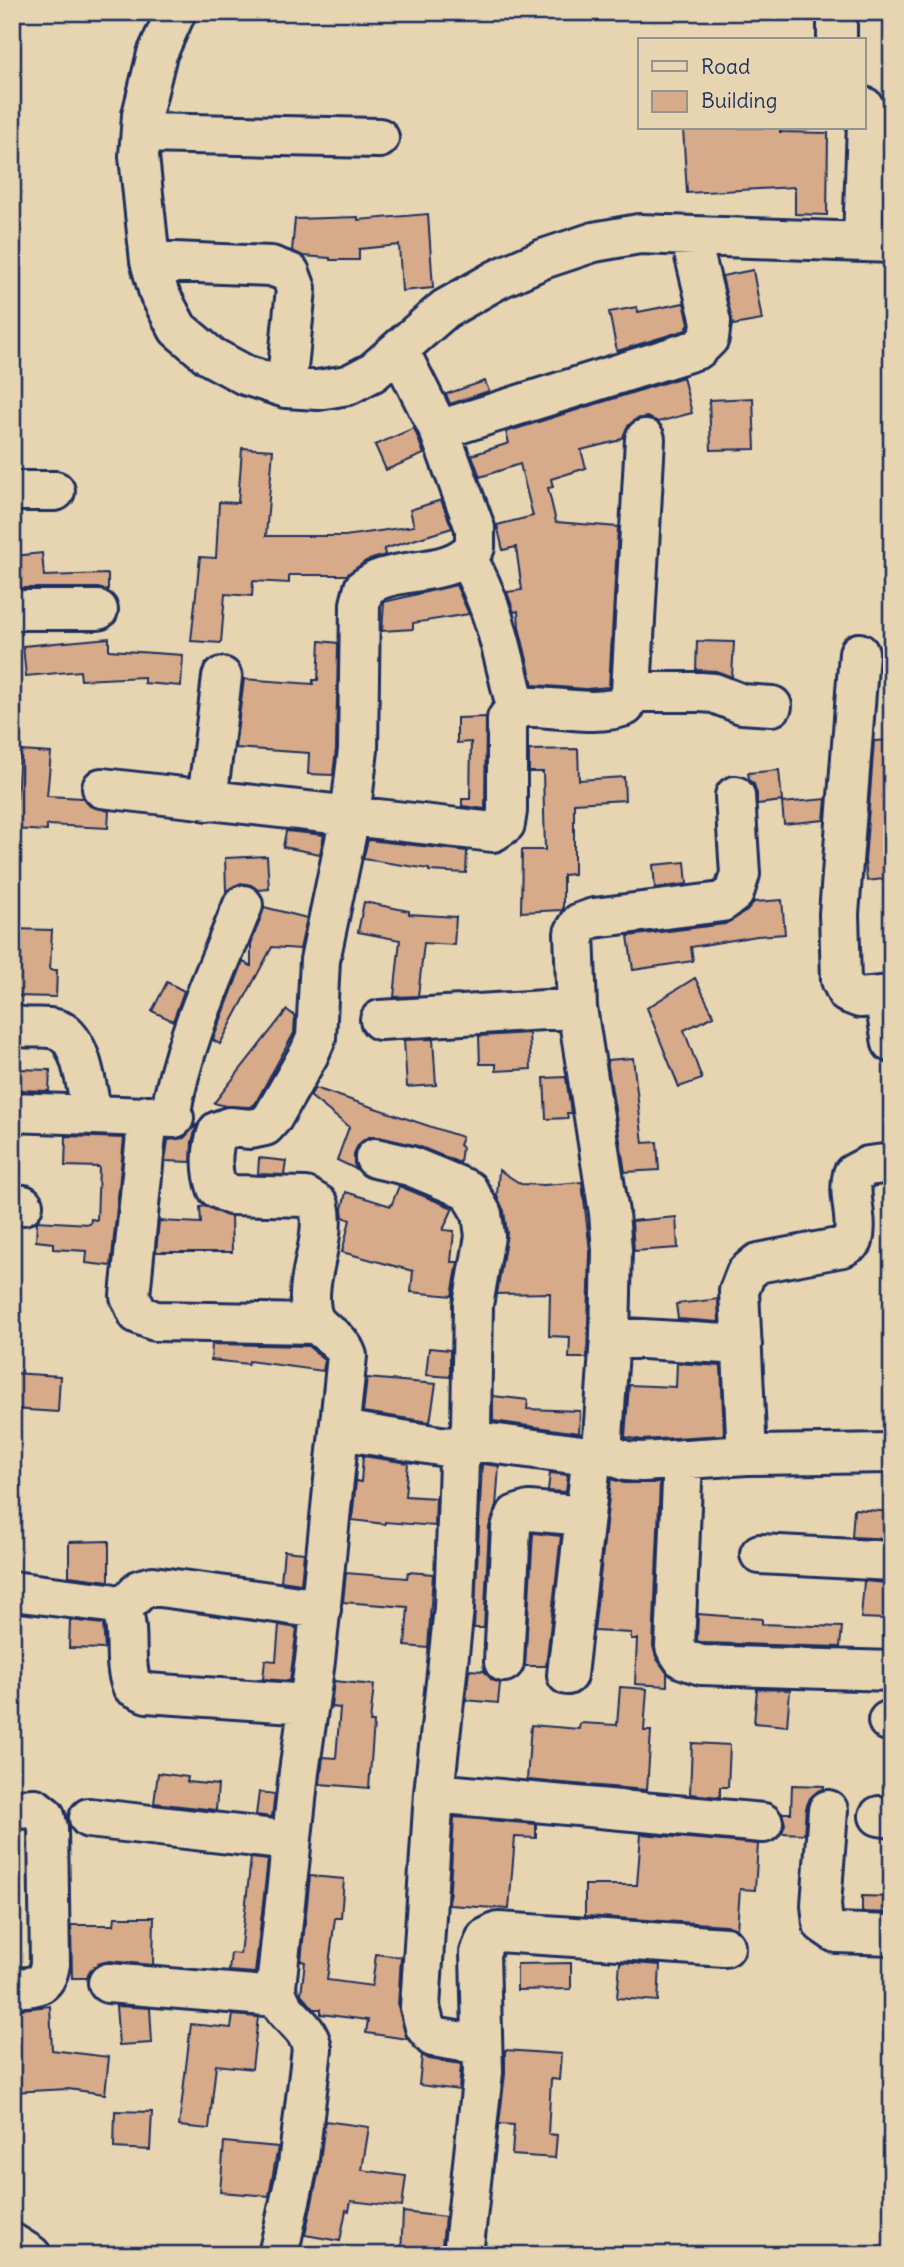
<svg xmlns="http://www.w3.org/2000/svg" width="904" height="2267" viewBox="0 0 904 2267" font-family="Delius,sans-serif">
  <rect width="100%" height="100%" fill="#e7d5b2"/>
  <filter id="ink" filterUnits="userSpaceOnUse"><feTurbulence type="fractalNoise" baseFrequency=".0143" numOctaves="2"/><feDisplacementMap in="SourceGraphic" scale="14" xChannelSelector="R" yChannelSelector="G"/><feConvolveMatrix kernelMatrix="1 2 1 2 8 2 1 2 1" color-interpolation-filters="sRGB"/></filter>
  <g filter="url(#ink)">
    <!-- building -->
    <path fill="#d7aa89" stroke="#1b2f5e" stroke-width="2" d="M683,128H780V132L828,133L827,215L795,214V187L687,193Z
      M428,214L433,288L402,291L399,245L359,249V260H330V258L303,256L292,251L295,219L358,217V220Z
      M753,270L762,320L733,325L722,276Z
      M684,303L689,323L686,330L617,351L609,312L637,307L638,312Z
      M683,377L692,413L658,422L647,417L636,419L627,427L623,437L617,441L581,450L586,468L551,479L553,487L548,488L556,522L618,527L609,687L586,689L533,685L519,627L518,611L514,612L507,592L522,590L516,547L503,550L497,525L533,516L520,464L480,477L472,455L509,443L506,432Z
      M485,381L489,391L450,404L446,394Z
      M753,398L755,449L711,450L709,400Z
      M414,428L424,454L386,470L375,445Z
      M242,448L273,450L266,536H345L414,526L410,510L441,500L452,528L384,549L385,555L366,561L347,575H289V583L253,581L252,596L225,594L221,643L191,641L200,557L216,558L219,502L238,503Z
      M42,553L44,576L108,574V591L98,588H17L14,556Z
      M456,585L469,614L413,623V629L382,631L384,602Z
      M109,638V650L183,655L181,686L144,683V677L81,680L80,671L26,676L23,646Z
      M320,641L338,643L336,749L333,775L308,774L309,753L235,748L244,679L313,684V680H318Z
      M697,641L734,642L732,677L716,671L696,670Z
      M486,717L485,809L462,806V799H470L471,742L457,743V718Z
      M892,740V878L867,881L865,861L874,741Z
      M578,749L579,780L624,777L625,800L574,803V874L563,875V910L521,912L522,850H545L543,772H529V750Z
      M20,751L51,753L47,796L83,798L90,806L109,811L108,828L47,825V831L12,829V799H17Z
      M779,770L782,801L757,804V794L754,784L749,780L748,773Z
      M826,799L824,820L784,824L782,803Z
      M286,831L324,835L320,854L283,847Z
      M368,840L467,851L466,873L429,871V869L363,859Z
      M267,856L269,889L258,890L251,885L241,883L226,891L225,858Z
      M685,862L687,884L655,888L653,865Z
      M782,900L785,934L757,936L691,947L693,961L633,970L628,936L725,924L747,911L754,902Z
      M364,902L409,911V914L456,917L454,945L424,943L418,996L394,997L400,940L358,932Z
      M264,907L307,918L300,949L272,947L220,1044L213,1040L243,962L251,966V944Z
      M12,929L52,930L50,970H57L56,997L13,996Z
      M695,978L714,1016L684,1030L702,1079L679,1087L647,1008Z
      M167,982L184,991L173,1021L152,1011Z
      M287,1010L295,1016L294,1033L255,1104L250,1107L225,1106L214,1103Z
      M529,1033L531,1069L496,1071V1064H480L479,1036Z
      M433,1039L436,1085L407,1087L404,1040Z
      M633,1058L643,1143L657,1142L659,1170L625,1172L607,1060Z
      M16,1069L50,1070L49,1091L15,1090Z
      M566,1077L571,1113H567L568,1118L546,1119L544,1078Z
      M315,1088L462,1137L459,1145L462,1147L460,1163L418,1146L379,1137H368L359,1144L354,1154V1164L358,1170L337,1160L349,1127L310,1096Z
      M197,1124L192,1142L191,1162L165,1161L168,1140L184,1138Z
      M66,1136L124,1138L111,1266L86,1263L87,1251L53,1249V1243L36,1241L37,1221L90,1224L91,1219L97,1220L99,1167L65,1166Z
      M259,1158L286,1161L284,1175L258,1174Z
      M499,1170L521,1184L544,1185L582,1182L590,1251L587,1358H569L570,1337L549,1336L550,1293L497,1294L507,1233L504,1211L497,1196Z
      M399,1186L453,1208L443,1230L454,1231L451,1262H458L452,1296L411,1292L413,1271L342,1252L350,1220L343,1217L342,1209L346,1192L391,1206Z
      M206,1206L231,1217L232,1252H156L159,1221L201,1223L200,1207Z
      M676,1217L678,1248L634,1251L632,1221Z
      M718,1299L719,1322L678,1319L676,1304Z
      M212,1344L308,1346L325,1360L323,1371L249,1361L248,1364L211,1360Z
      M429,1348L450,1350V1377L426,1375Z
      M677,1363L721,1366L724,1435L642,1440L625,1437L629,1385L676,1387Z
      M12,1373L60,1376L58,1412L12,1409Z
      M367,1378L436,1384L430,1422L363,1412Z
      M493,1396L528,1400L527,1409L580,1411L579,1433L493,1421Z
      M363,1456L408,1463L405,1496L436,1498L435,1526L385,1522V1524L352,1520L356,1481L361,1482Z
      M482,1464L499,1466L496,1507L489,1527L484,1628H474Z
      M550,1473L568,1475L566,1492L548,1491Z
      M611,1479L624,1483H660L653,1646L657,1659L667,1673V1686L635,1684L637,1639H631V1633L594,1631Z
      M854,1509L892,1512V1539L852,1537Z
      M533,1533L561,1536L546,1666H525Z
      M109,1541V1581L69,1576V1542Z
      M284,1551L304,1553L301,1584L281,1581Z
      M408,1572L433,1574L428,1648L405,1646L408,1607L343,1602L346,1573L407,1578Z
      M864,1581L886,1583L884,1619L861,1618Z
      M698,1614L762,1619V1624L842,1627L840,1647L705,1643L697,1641Z
      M70,1620L103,1624L105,1649L69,1648Z
      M279,1625L297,1628L290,1681L263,1679L265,1660L276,1661Z
      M469,1670L484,1671L492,1680L500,1683L498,1703L466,1700Z
      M334,1681L374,1685L370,1722H374L369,1788L320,1784L323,1757L336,1758L340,1708L331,1707Z
      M620,1687L647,1689L644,1731H651L647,1790L527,1780L531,1725L579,1729L580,1723L617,1725Z
      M757,1689L790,1690L787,1726L754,1723Z
      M692,1743L730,1745L728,1787H720V1797L690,1794Z
      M158,1773L188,1777L187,1782L218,1785L216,1810L154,1803Z
      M792,1785L824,1786V1789L818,1791L810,1798L806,1808L804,1834L782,1833L785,1824L782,1813H791Z
      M259,1792L275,1794L272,1817L256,1815Z
      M454,1817L536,1824V1838L515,1837L509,1909L449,1905Z
      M641,1834L758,1844L755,1890L740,1889L737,1929L726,1925L585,1916V1885H637Z
      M251,1858L268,1860L255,1973L229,1971L231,1953L240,1954Z
      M310,1876L344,1879L341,1918H335L327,1980L372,1986L376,1954L401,1957L398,2006L407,2039L366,2033L368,2020L321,2014V2009H314L301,1994L305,1962L301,1961Z
      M862,1896L892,1897V1913L862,1912Z
      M115,1917H154L153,1965L109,1961L98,1964L90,1970L87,1978H72L71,1925H114Z
      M620,1962L660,1965L658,2001L617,1998Z
      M571,1963V1989L517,1990V1964Z
      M50,2006L52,2050L109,2057L105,2094L68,2089L12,2092V2010Z
      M116,2006L150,2008L152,2043L119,2045Z
      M233,2015L258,2017L252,2069L216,2065L209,2129L179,2126L191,2024L231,2028Z
      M505,2050L561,2054L559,2080L551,2079L548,2134L557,2135L555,2158L512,2155L514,2125L499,2124L505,2074Z
      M422,2055L429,2059L461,2064L459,2090L419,2085Z
      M115,2111L152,2112L150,2150L114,2148Z
      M325,2121L369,2127L362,2170L406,2176L402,2207L351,2201L349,2211L346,2210L340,2241L305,2235L319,2170Z
      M224,2142L278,2147L269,2196L220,2192Z
      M403,2212L445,2217L441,2255H401Z"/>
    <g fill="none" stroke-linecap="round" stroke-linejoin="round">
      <!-- minor casing -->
      <g stroke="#1b2f5e" stroke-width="44">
        <path id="minor" d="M176,12L157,54L142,115L139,156L150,261L159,293L178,329L210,356L245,375L286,388L318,390L348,385L373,372L445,309L498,279L543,259L594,242L639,234L892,243
          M837,40V12
          M141,133L379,138
          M863,242L867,123L864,107
          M150,261L271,266L290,273L296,289L286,388
          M439,430L698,349L709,338L711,322L690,236
          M12,491H55
          M466,557C494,603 503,655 516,707
          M12,610H98
          M859,653L839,914L841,980L847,993L860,998L892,995
          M631,692H700L714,693L742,704L772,706
          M102,788L493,832L505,824L507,811V719L516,707C552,704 591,718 625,706L631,692L645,439
          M207,801L222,677
          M884,996L892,1043
          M380,1020L577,1008
          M12,1024C27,1031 40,1025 55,1029C82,1034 87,1092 92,1115
          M12,1112L174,1118
          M148,1115L130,1296L138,1314L155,1321L315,1324
          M170,1117C182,1043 215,975 243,905
          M12,1204L23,1205
          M610,1337L742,1345
          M340,1430L446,1447L465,1445L471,1428L473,1305L485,1236L482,1214L468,1190L410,1166L375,1158
          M598,1449L625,1461L642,1462L747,1455L892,1453
          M747,1455L739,1291L746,1273L758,1263L843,1247L853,1241C859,1218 847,1196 853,1174L868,1166L892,1163
          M683,1459L675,1647L683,1659L701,1665L892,1671
          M760,1554L892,1561
          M12,1591L109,1603L122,1609C131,1634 122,1661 132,1686L147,1693L309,1704
          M122,1609L141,1589L153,1586L321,1609
          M504,1662L511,1528L516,1515L529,1511L585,1516
          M567,1675L590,1472L589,1456
          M888,1721H892
          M434,1793L763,1823
          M12,1809L35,1808L45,1816L48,1828L50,1964C46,1989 34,1986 12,1988
          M828,1810L821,1905L823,1924L836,1933L892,1935
          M879,1816L892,1818
          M89,1818L291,1841
          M108,1983L277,1997
          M481,2045L433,2037L425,2027L420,2007L434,1793L454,1608L459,1463L465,1445L482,1442L589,1456L598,1449L603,1437L610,1337L612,1250L609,1213L577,1008L574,933L580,923L594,918L722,902L734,893L740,874L735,796
          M12,2243L31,2255
          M278,2255L298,2165L312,2049C308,2021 279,2017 276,1987L299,1772L315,1661L347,1356C339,1332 315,1334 311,1310C305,1277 327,1240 319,1205L306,1197L231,1195L217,1188C211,1170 211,1149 218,1131L229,1127L251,1129L265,1126L273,1117L309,1054L316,1038L320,960L350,817L358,750L360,604L364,588C368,586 373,582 378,580C410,567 451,576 475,547V528L439,430L399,350
          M463,2255L483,2072L480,1953L486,1938L498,1932L725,1947"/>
      </g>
      <!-- minor -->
      <use href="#minor" stroke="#e7d5b2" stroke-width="38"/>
    </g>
  </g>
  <!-- margin -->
  <rect width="904" height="2267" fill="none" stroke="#e7d5b2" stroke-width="42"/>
  <rect x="21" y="21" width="862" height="2225" fill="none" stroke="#1b2f5e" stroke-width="2.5" filter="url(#ink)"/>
  <!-- legend -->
  <rect x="638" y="38" width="228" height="91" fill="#e7d5b2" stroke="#959390" stroke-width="2"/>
  <rect x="652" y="61" width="35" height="10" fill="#e7d5b2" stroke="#959390" stroke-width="2"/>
  <text x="701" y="74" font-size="21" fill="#1b2f5e">Road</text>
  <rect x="652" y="91" width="35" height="21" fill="#d7aa89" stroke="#959390" stroke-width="2"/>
  <text x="701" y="108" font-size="21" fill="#1b2f5e">Building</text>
</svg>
